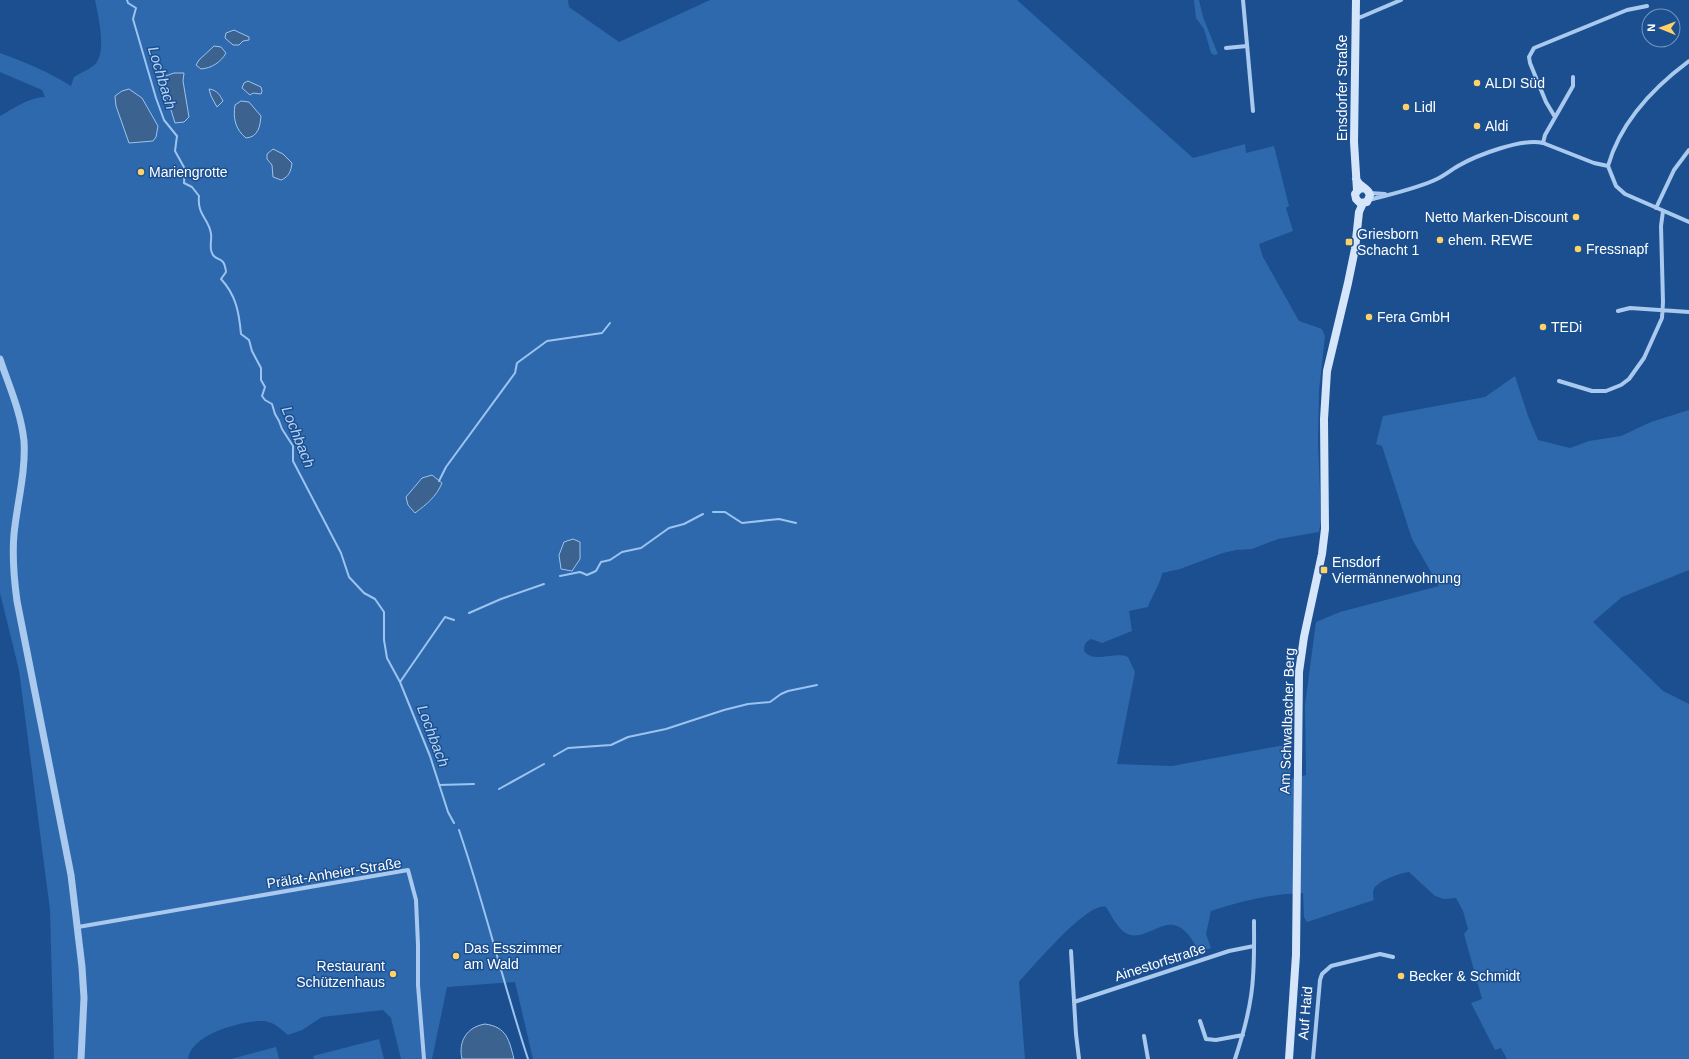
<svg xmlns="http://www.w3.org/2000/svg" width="1689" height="1059" viewBox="0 0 1689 1059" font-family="Arial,sans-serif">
  <rect width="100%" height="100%" fill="#1b4f8f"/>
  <!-- green -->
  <path fill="#2e69ad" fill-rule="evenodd" d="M95,0H568L569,7L619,42L710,0H1017L1193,158L1245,144L1246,153L1274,146L1289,206L1286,208L1293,231L1259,244L1263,257L1299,321L1322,329L1325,336L1319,390L1318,443L1321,520L1319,532L1278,539L1252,549L1236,550L1223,553L1180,569L1162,573C1162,580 1151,598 1148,607L1129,611L1132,631L1102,643L1091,639C1085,642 1084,645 1084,651C1094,664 1115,651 1128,657L1135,672L1117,764L1172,766L1290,744L1291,779L1306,775L1305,705L1316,622L1340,612L1439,586L1412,539L1382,446L1376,444L1383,416L1485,397L1515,376L1528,416L1538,440L1570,448L1589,441L1621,436L1651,422L1689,410V570L1622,597L1593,622L1663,691L1689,704V1059H1507L1501,1048L1495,1050L1471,1003L1482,999L1464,934L1468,929L1463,911L1456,898L1444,899L1435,896L1409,872C1400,873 1381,880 1375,887C1372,891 1373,896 1374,900L1307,922L1304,917L1303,893C1271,894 1241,901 1211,911L1206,934L1211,948L1199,952C1171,894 1150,949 1124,932C1117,927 1111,915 1106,907C1088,901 1032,968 1019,982L1025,1059H533L515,982L447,987L432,1059H401L391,1018L383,1010L322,1017L302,1030L288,1035C281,1029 274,1022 264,1021C243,1020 191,1034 188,1059H54L50,910L19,670L0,593V116C13,109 29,97 45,97L42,90L0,72V53C25,62 49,72 71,86L74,77C80,73 93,68 97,62C106,47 98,16 95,0ZM146,104L158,126L153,141L130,143L116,106ZM432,475L442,483C436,496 427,505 415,513L408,505Z
    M1194,0H1199L1203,17L1218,54L1214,55L1211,53L1204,29L1196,18Z
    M379,1039L384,1059H314L313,1056Z
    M276,1047L279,1059H231Z"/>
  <!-- water -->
  <path fill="#3c6290" stroke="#9cc4f0" d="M234,30L249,37V40L243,41L239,45H233L225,38L226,33Z
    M214,46L221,47L226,53C221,62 212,68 201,69L196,65L199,60Z
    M174,73H184L183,81L189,117L184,122L175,123L168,100L157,79Z
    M248,81L261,87L262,91L261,94L253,93L250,95L242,88L244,83Z
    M129,89L142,98L158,126L156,137L153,141L129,143L116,106L115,96L122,91Z
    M209,89C217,90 220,95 223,101L217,107L211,96Z
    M241,101L249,102L261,116C260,127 258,137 246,138C235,129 233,118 235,105Z
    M273,149L283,154L292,163C291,171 289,177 281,180L273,177L272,165L267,159V154Z
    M432,475L442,483C436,497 427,504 415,513L408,505L406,497L422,478Z
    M573,539L580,542V559L572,571L561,569L559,555L564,542Z
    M485,1024C507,1027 509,1040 514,1059H462C458,1041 467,1027 485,1024Z"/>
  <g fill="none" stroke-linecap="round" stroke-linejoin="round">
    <!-- stream -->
    <path stroke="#9cc4f0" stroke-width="2" d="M127,0L128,3L136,8L133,19L156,98L164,120L177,136L175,151L185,169L184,183L192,187L199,196C197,216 209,218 211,234C212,240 209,248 212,253C216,263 224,254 226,272L221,279C236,295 239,312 241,334L249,340L252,351L261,368V380L265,387L262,396L265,400L272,404L275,414L279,421L282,429L293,446V461L341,553L349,577L364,593L375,599L384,612V640L387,658L400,682L430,756L448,812L454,823
      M439,481L446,467L515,373L517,363L547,341L602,333L610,323
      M713,512H725L742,523L779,519L796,523
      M560,576L580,572L587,575L596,571L601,562L610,560L622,552L641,548L669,528L684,524L703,514
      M469,613L501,599L544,584
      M400,682L445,617L454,620
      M554,756L568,748L611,745L628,737L666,729L724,710L748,704L770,702L781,694L788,691L817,685
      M439,785L474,784
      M499,789L544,764
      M459,830C485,906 503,983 528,1059"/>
    <!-- minor -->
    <path stroke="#a9c9ee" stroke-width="4" d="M1243,0L1253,111
      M1356,18L1361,17L1401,0
      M1226,48L1247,46
      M1555,117L1546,102L1530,63L1529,57L1534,48L1627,10L1647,6
      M1543,143L1545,135L1573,86V77
      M1608,166C1620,123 1654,87 1689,61
      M1608,166L1616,186L1625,194L1689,222
      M1370,193L1385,194
      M1369,200C1391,194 1416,189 1437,179C1444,176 1451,170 1458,166C1477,155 1522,138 1543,143L1594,163L1608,166
      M1656,208L1674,170L1689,150
      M1618,311L1630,308L1689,312
      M1559,381L1592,391H1606L1621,385L1629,379L1644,358L1662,318L1663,302L1661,226L1663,211
      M78,927L408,870L416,900L418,945V985L424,1059
      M1071,951L1076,1034L1079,1059
      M1074,1002L1229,951L1254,946
      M1200,1021L1206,1039L1216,1040L1243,1035
      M1144,1036L1148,1059
      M1235,1059C1242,1038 1248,1017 1251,996C1255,971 1254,946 1254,921
      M1313,1059L1320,980L1322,974L1331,966L1380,954L1393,957"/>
    <!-- tertiary -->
    <path stroke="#a9c9ee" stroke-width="7" d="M0,359C9,386 21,412 24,441C26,471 17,504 14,534C12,557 14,579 17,601L71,875L82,967L84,998L81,1059"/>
    <!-- secondary -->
    <path stroke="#d6e6fa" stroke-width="8" d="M1356,0L1354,142L1357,190
      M1356,179C1360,188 1368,187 1370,195L1367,202L1360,203L1356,199L1355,194L1359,189L1364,188
      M1289,1059L1296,955L1299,672L1304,637L1322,554L1325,529L1324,419L1327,371L1348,283L1355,249L1359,212L1363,203"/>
  </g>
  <!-- markers -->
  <g fill="#ffd166" stroke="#1b4f8f" stroke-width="1.5">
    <circle cx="1477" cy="83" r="4"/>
    <circle cx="1406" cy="107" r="4"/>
    <circle cx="1477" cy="126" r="4"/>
    <circle cx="141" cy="172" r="4"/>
    <circle cx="1576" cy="217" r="4"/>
    <circle cx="1440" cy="240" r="4"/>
    <rect x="1345" y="238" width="8" height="8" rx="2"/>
    <circle cx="1578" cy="249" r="4"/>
    <circle cx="1369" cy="317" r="4"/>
    <circle cx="1543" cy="327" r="4"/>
    <rect x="1320" y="566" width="8" height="8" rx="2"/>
    <circle cx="456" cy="956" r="4"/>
    <circle cx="393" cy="974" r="4"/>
    <circle cx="1401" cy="976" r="4"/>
  </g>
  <g text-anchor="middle" stroke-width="3" stroke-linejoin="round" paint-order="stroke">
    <!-- poi labels -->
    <g font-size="14" fill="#fff" stroke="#1b4f8f" text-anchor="start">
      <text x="1485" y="88">ALDI Süd</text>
      <text x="1414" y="112">Lidl</text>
      <text x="1485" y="131">Aldi</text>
      <text x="149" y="177">Mariengrotte</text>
      <text x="1568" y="222" text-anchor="end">Netto Marken-Discount</text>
      <text x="1357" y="239">Griesborn<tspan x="1357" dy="16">Schacht 1</tspan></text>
      <text x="1448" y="245">ehem. REWE</text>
      <text x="1586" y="254">Fressnapf</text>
      <text x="1377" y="322">Fera GmbH</text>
      <text x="1551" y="332">TEDi</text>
      <text x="1332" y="567">Ensdorf<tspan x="1332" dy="16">Viermännerwohnung</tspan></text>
      <text x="464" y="953">Das Esszimmer<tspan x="464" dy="16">am Wald</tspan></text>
      <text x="385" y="971" text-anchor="end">Restaurant<tspan x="385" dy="16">Schützenhaus</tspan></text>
      <text x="1409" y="981">Becker &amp; Schmidt</text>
    </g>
    <!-- street labels -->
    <g font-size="14" fill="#fff" stroke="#1b4f8f">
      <text transform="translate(1342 88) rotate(-90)" y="5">Ensdorfer Straße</text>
      <text transform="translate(1287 721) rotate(-88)" y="5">Am Schwalbacher Berg</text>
      <text transform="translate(334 873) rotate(-9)" y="5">Prälat-Anheier-Straße</text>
      <text transform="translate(1160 962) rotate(-18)" y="5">Ainestorfstraße</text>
      <text transform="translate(1305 1013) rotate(-85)" y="5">Auf Haid</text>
    </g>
    <!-- water labels -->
    <g font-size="15" font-style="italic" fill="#b5d3f5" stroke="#1b4f8f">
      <text transform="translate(162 78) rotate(73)" y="5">Lochbach</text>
      <text transform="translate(298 437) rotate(68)" y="5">Lochbach</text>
      <text transform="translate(433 736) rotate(69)" y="5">Lochbach</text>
    </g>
  </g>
  <!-- north arrow -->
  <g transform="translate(1661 28) rotate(271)"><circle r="19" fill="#1b4f8f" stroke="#7695bc"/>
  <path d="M0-3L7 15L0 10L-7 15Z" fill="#ffd166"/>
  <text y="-6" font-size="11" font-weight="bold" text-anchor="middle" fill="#ffffff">N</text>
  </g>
</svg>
